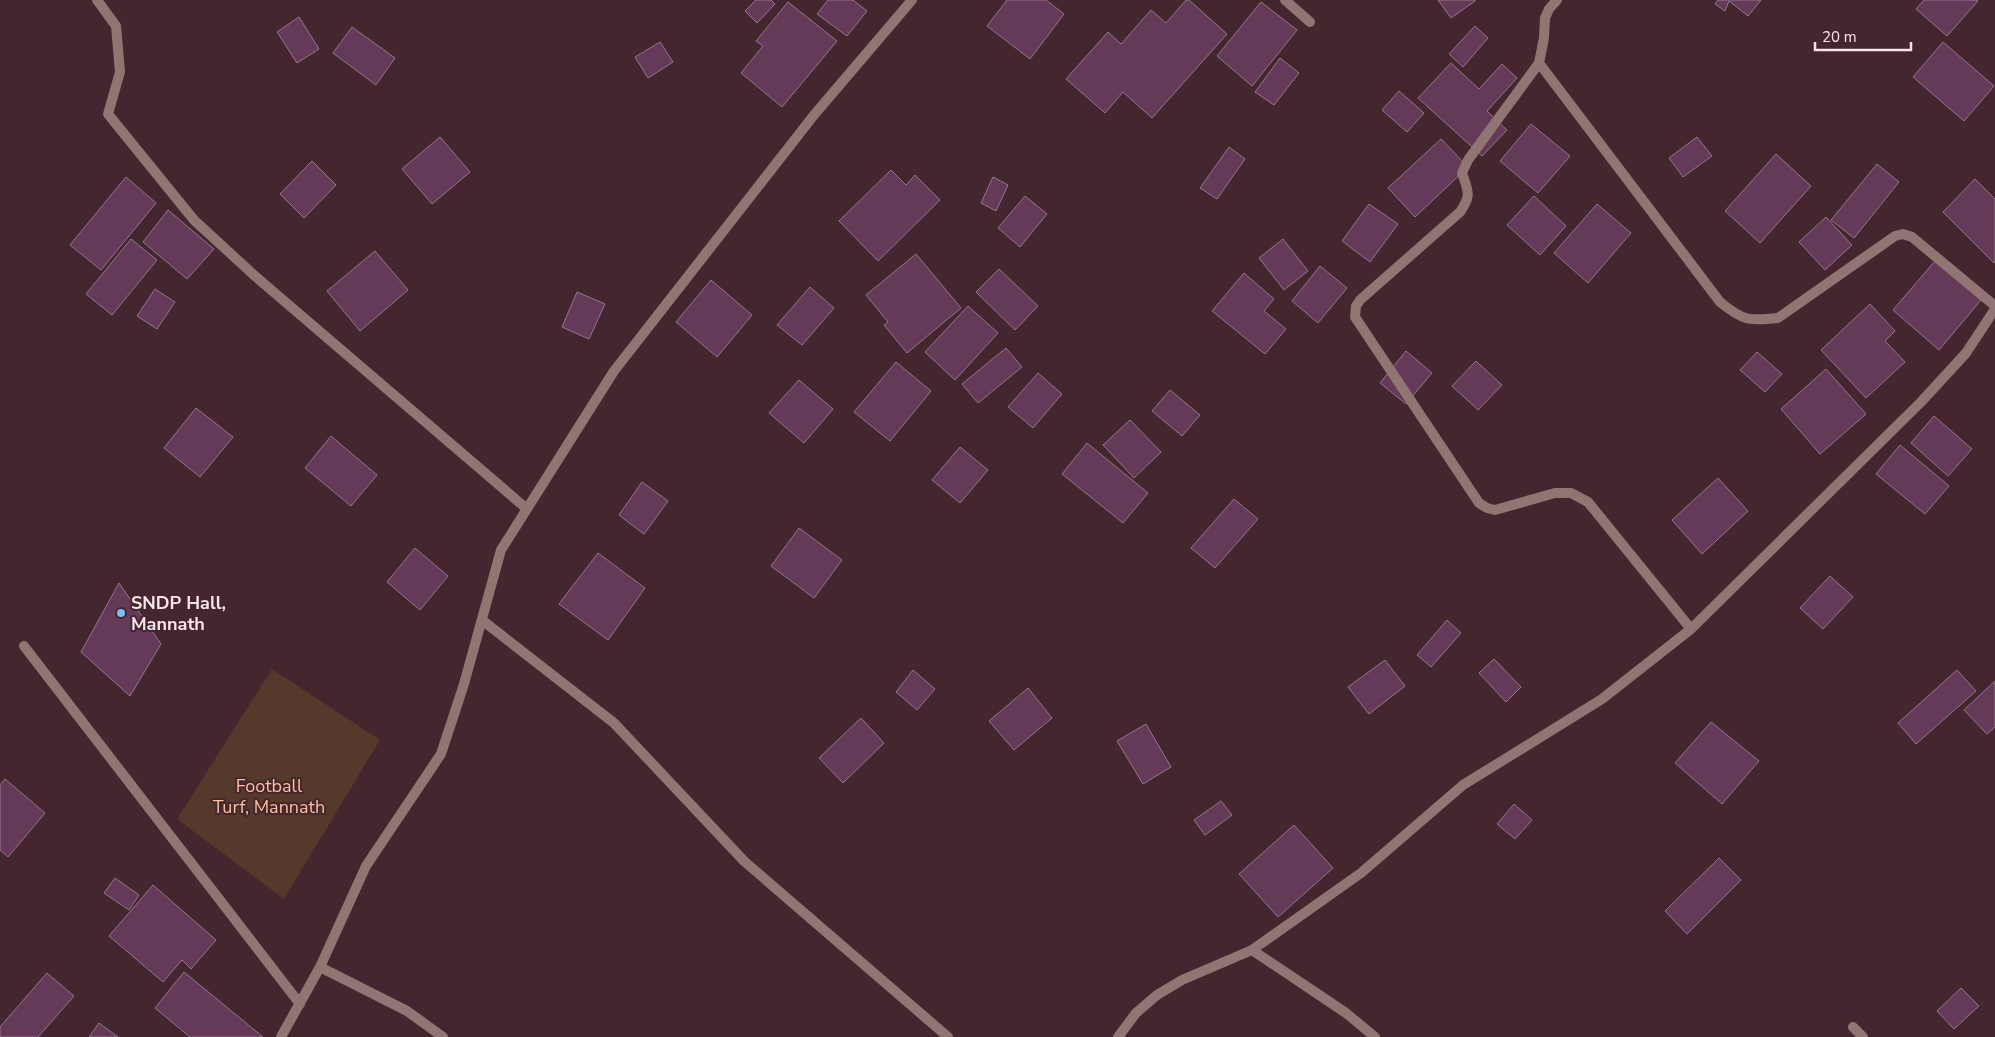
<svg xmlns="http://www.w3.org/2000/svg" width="1995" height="1037" viewBox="0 0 1995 1037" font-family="'Nunito Sans',sans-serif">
  <rect width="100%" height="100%" fill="#43262e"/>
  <!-- green -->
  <path fill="#55392a" d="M272,669L380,740L284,899L177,819Z"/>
  <!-- building -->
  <path fill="#653a59" stroke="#93778b" d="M756,0H771L775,4L757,23L745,11Z
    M828,0H853L867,11L847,36L817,14Z
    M1007,0H1046L1064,14L1030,59L987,26Z
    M1186,0H1189L1227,34L1152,118L1123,92L1105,113L1066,79L1108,32L1121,44L1151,10L1166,23Z
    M1438,0H1475V1L1451,18Z
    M1718,0H1761L1748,16L1729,1L1725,11L1715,4Z
    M1924,0H1977L1978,1L1947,36L1916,9Z
    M788,2L837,41L782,107L741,73L763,46L756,41Z
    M1261,2L1297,30L1252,86L1217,56Z
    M299,17L319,49L297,63L277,32Z
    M1475,26L1488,38L1463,67L1449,54Z
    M352,27L395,58L376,85L333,53Z
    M660,42L673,62L648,78L635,57Z
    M1943,42L1994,86L1964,121L1913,77Z
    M1280,58L1299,73L1274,105L1255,92Z
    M1451,63L1479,89L1502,64L1517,78L1487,111L1507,130L1482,156L1418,98Z
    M1399,91L1424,113L1407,132L1382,110Z
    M1531,124L1570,156L1538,193L1500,161Z
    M440,137L470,172L432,204L402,169Z
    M1697,137L1712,156L1683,177L1669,158Z
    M1441,139L1468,167L1415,217L1388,188Z
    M1229,147L1245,159L1217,199L1200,188Z
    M1776,154L1811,186L1760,243L1725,211Z
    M312,161L336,185L304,218L280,194Z
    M1877,164L1899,182L1854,238L1831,220Z
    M891,170L906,185L915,175L940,200L878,261L839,221Z
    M126,177L156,203L101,270L70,245Z
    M993,177L1008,185L996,211L981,203Z
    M1975,179L1995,199V261L1994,263L1943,212Z
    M1025,196L1047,214L1020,247L998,228Z
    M1534,196L1566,226L1540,255L1507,225Z
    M1369,204L1398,224L1370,262L1342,241Z
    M1597,204L1631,233L1588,283L1554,253Z
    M168,210L214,249L187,279L143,242Z
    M1826,217L1852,245L1825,270L1799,242Z
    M131,239L157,260L112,315L86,294Z
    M1283,239L1308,271L1284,290L1259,258Z
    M375,251L408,290L360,331L327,291Z
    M916,254L961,308L907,353L884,325L888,322L866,295Z
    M1935,261L1981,300L1939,350L1893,310Z
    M1320,266L1347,288L1318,323L1292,301Z
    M999,269L1038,306L1015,330L976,292Z
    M1244,273L1274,299L1264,311L1286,329L1265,354L1212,311Z
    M711,280L752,315L717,357L676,322Z
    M810,287L834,308L802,345L777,325Z
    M155,289L175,302L157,329L137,316Z
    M577,292L605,304L589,339L562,327Z
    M1870,304L1895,331L1885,341L1905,362L1866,398L1821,350Z
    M968,306L998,333L955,380L925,352Z
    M1006,348L1022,367L978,403L962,384Z
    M1406,351L1432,373L1406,404L1380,383Z
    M1757,352L1782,374L1765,392L1740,370Z
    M1476,361L1502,385L1478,410L1452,386Z
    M896,362L931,391L890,441L854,412Z
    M1826,369L1866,414L1820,454L1781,409Z
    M1038,373L1062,394L1033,428L1008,407Z
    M799,380L833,409L804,443L769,413Z
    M1170,390L1200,415L1182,436L1152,411Z
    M196,408L233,437L200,477L164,448Z
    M1934,416L1972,449L1948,476L1911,443Z
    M1130,420L1161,452L1134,478L1103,445Z
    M331,436L377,475L351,506L305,468Z
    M1087,443L1148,493L1123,523L1062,474Z
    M1900,445L1949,486L1925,514L1876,474Z
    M960,447L988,470L960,503L932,480Z
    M1718,478L1748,511L1702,554L1672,520Z
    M642,482L668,501L644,534L619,515Z
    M1234,499L1258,519L1215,568L1191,548Z
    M799,528L842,560L814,598L771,566Z
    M415,548L448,576L420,610L387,582Z
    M598,553L645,588L608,640L559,604Z
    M1830,576L1853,597L1823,629L1800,608Z
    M119,583L161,644L130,696L81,652Z
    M1447,620L1461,633L1431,667L1417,655Z
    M1494,659L1521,687L1506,702L1479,673Z
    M1385,660L1405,686L1369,714L1348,687Z
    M913,670L935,689L917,710L896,692Z
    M1957,670L1976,691L1916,744L1898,723Z
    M1995,681V727L1987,734L1964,710Z
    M1028,688L1052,718L1014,750L989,721Z
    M861,718L884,743L843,783L819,758Z
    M1711,722L1759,761L1722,804L1675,763Z
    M1146,724L1171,767L1143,784L1117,741Z
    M5,779L45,813L8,857L0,850V785Z
    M1221,801L1232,815L1205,835L1194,820Z
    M1514,804L1532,820L1515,839L1497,824Z
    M1294,825L1333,868L1278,917L1239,874Z
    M1719,858L1741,880L1687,934L1665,911Z
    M115,878L139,895L129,910L104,893Z
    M153,885L216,940L191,969L182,960L163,982L109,936Z
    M184,972L263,1037H190L155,1008Z
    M47,973L74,996L38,1037H0V1027Z
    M1961,988L1979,1006L1954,1029L1937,1011Z
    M99,1023L118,1037H89Z"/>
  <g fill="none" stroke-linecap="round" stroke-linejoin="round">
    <!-- minor -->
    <path stroke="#907573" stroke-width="10" d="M97,0L116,26L120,72L108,114L194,220L255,276L527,509
      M1285,0L1310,22
      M1557,0L1549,9L1545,18L1544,38L1539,63L1468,160L1462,173C1468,191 1472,195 1460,212L1360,300L1356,306L1355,317L1479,503L1487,508L1495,510L1555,493H1571L1588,502L1691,629
      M1539,63L1720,302C1743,321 1749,321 1778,318L1895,236L1903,234L1912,237L1995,306
      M482,620L614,723L744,861L948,1037
      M24,646L300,1004
      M1252,950L1346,1013L1375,1037
      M320,967L407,1011L443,1037
      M1853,1027L1863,1037
      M281,1037L320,967L366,866L441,754L464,684L501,550L614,371L814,115L912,0
      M1118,1037L1136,1013L1157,995L1182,980L1252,950L1361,873L1463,785L1602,699L1691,629L1921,402L1966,353L1995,309"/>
  </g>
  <!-- markers -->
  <circle fill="#77bff7" stroke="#43262e" stroke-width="2" cx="121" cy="613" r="5"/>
  <g text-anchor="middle" stroke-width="4" stroke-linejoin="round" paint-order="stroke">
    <!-- poi labels -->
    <g font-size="18" font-weight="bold" fill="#f9e5ea" stroke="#43262e" text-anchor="start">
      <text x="131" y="609">SNDP Hall,<tspan x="131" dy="21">Mannath</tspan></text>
    </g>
    <!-- park labels -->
    <g font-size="18" fill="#fdbf9f" stroke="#43262e">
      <text x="269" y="792">Football<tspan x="269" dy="21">Turf, Mannath</tspan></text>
    </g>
  </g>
  <!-- scale -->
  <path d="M1815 42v8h96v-8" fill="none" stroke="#f9e5ea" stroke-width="2.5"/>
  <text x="1822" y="42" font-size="15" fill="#f9e5ea" stroke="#43262e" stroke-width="4" paint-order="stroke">20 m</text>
</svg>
